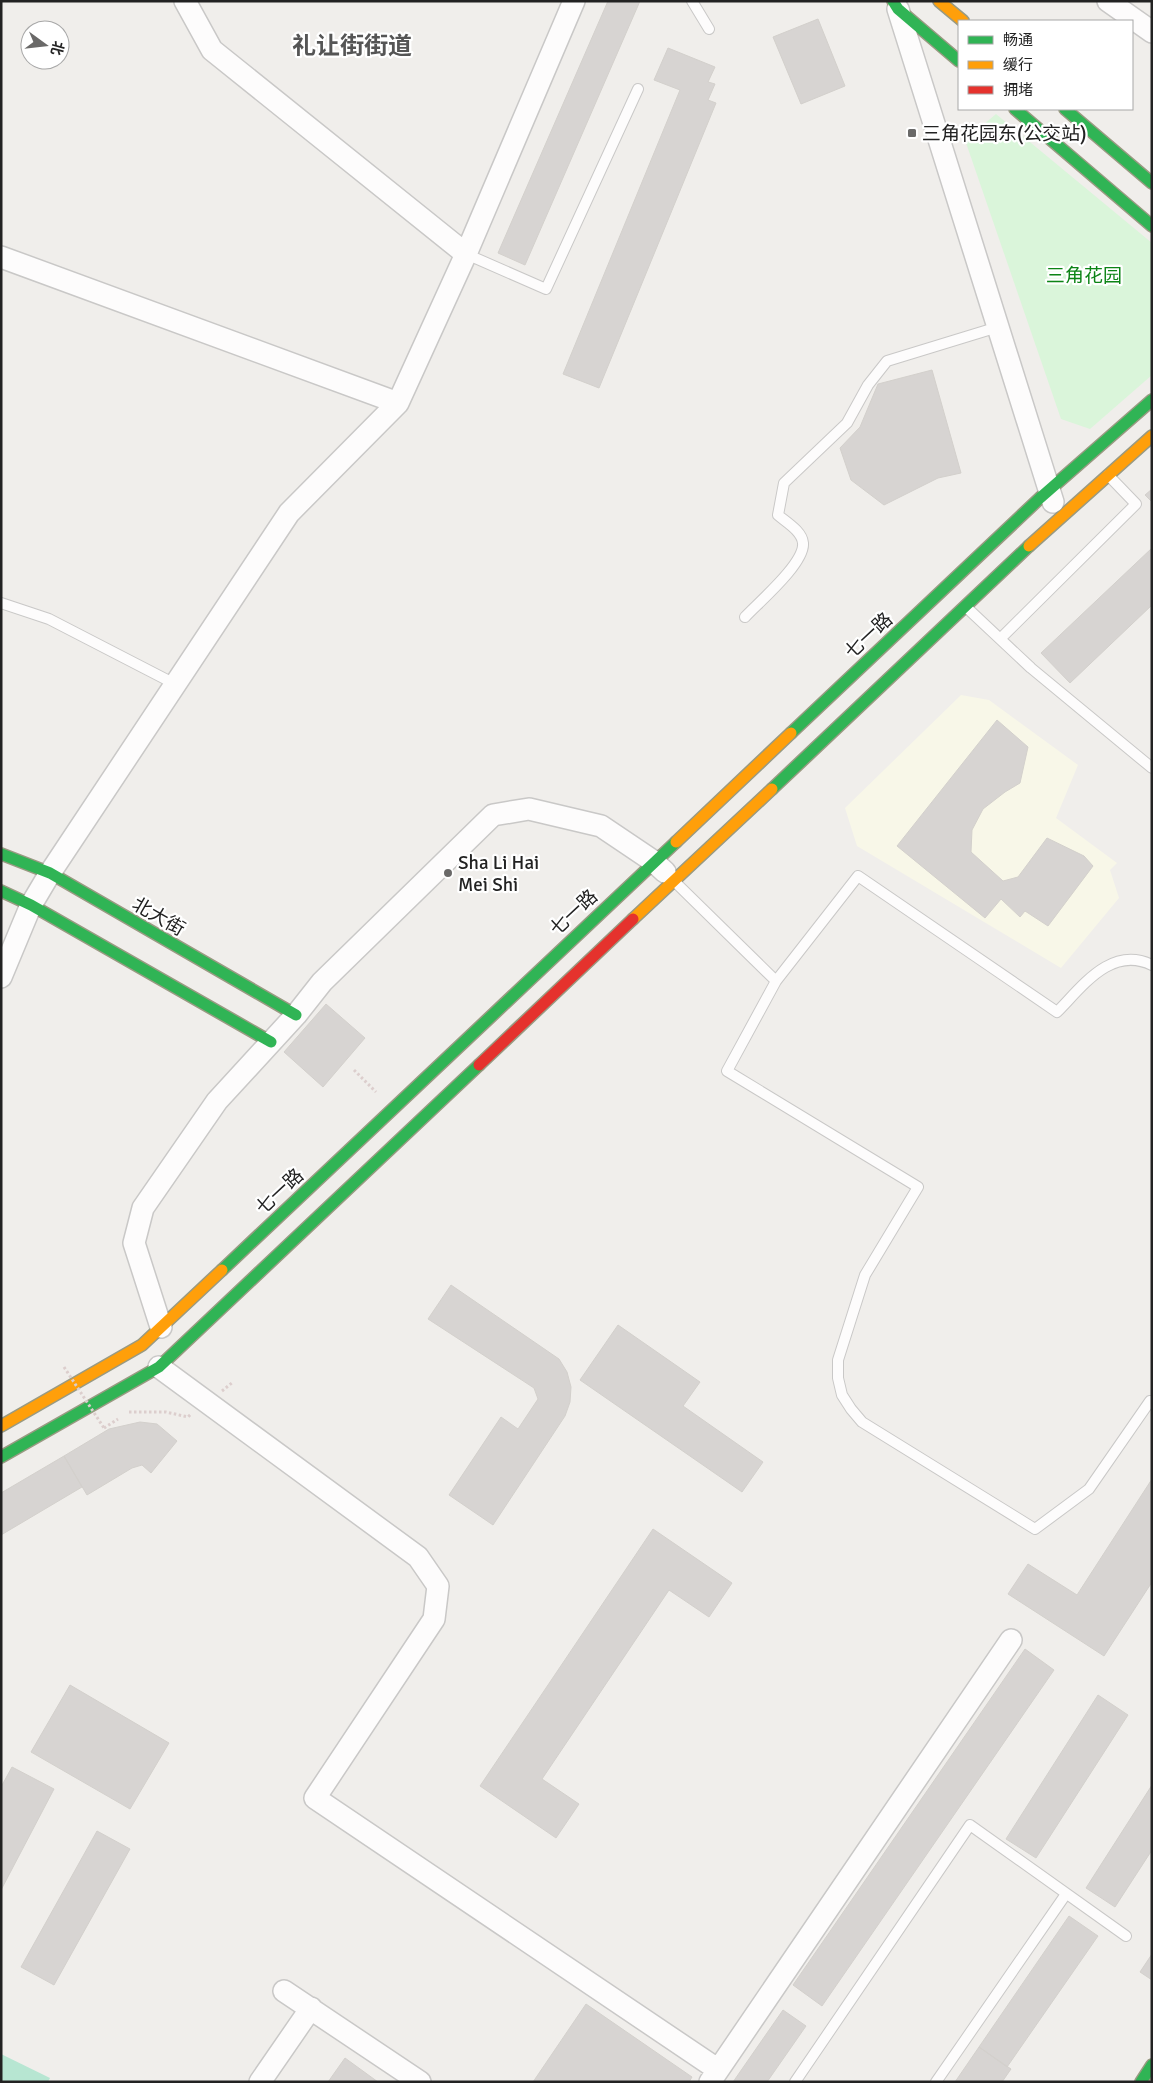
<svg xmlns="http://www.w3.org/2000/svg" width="1153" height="2083" viewBox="0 0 1153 2083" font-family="Signika,'Noto Sans SC',sans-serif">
  <rect width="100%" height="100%" fill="#f0eeeb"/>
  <!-- education -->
  <path fill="#f8f7e8" d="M961,695L989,700L1078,765L1056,818L1117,863L1110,870L1119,898L1061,968L857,846L845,808Z"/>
  <!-- park -->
  <path fill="#daf5da" d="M996,114L1152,243V375L1090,429L1061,419L965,140Z"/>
  <!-- pitch -->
  <path fill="#b7e6d2" d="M1,2054L50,2078L48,2082H1Z"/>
  <!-- building -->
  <path fill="#d7d4d2" stroke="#d3d0cc" d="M608,1H640L525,265L498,253Z
    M818,19L845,86L801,104L773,37Z
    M668,48L715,67L708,82L715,84L708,100L716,103L599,388L563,374L680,90L654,80Z
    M932,370L961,473L938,478L884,505L851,480L840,448L860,427L878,384Z
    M1152,489V502L1145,495Z
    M1152,548V605L1070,683L1041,653Z
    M997,720L1028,747L1020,783L1005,792L983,809L972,830L971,852L1003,881L1018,877L1047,838L1084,856L1093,866L1048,926L1025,911L1020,917L1001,899L985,918L897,846Z
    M326,1004L365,1038L323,1087L284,1052Z
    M451,1285L559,1359L567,1372L571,1387L570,1402L565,1416L493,1525L449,1495L501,1417L518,1429L538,1399L534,1388L428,1319Z
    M618,1325L700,1382L683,1406L763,1462L742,1492L580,1380Z
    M140,1422L157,1424L177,1441L151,1473L142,1465L132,1468L87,1495L64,1456L109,1429Z
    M64,1456L82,1487L1,1535V1493Z
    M1152,1479V1582L1104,1656L1008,1594L1028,1564L1077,1595Z
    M653,1529L732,1583L709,1617L669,1590L542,1779L579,1804L556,1838L480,1786Z
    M1025,1649L1054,1670L822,2006L793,1985Z
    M70,1685L169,1743L130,1809L31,1752Z
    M1098,1695L1128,1715L1036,1858L1006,1839Z
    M12,1767L54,1789L1,1890V1787Z
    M1152,1785V1850L1115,1907L1086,1888Z
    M97,1831L130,1849L54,1985L21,1967Z
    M1069,1916L1098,1936L1007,2067L979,2047Z
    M1152,1954V1980L1140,1972Z
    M586,2004L692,2077L689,2082H533Z
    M783,2010L806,2026L767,2082H733Z
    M979,2047L1011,2069L1002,2082H955Z
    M345,2058L378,2082H328Z"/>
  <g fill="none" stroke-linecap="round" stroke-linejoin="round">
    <!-- lane casing -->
    <g stroke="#c9c8c7" stroke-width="12">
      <path id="lane" d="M692,1L709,29
        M466,254L546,289L638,89
        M1,603L49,619L175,684
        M966,607L1031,668L1152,768
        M745,617C759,602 805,563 803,543C802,531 786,522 778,515L784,483L847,423L868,385L887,361L998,327
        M1000,639L1136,504L1108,475
        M675,882L776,981L858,876L1057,1012C1082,987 1111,945 1152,965
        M776,981L727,1071L918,1187L865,1275L838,1360V1378L842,1395L851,1409L862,1422L1035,1529L1089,1489L1150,1401
        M795,2082L970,1825L1126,1936
        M936,2082L1066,1894"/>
    </g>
    <!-- street casing -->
    <g stroke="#c9c8c7" stroke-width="24">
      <path id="street" d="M185,1L212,50L466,254
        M1108,1L1152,32
        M898,9L1053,502
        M1,257L398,403
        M1,977L31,905L50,873L289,513L398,403L466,254L574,1
        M161,1327L134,1243L143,1208L217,1101L296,1015L322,982L493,815L529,809L601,826L653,861L665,872
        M159,1367L418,1557L438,1586L434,1619L315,1798L717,2069
        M284,1991L420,2082
        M260,2082L311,2008
        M710,2082L1011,1640"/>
    </g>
    <!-- fast casing -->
    <g stroke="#999a82" stroke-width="14">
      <path id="fast" d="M893,1L898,9L959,61
        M1015,109L1152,226
        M1065,109L1152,183
        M791,733L1040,498L1152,400
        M772,789L1029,546
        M1,854L50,873L296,1015
        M1,891L31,905L271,1042
        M222,1270L676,842
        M1,1457L159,1367L479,1065
        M1141,2082L1152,2065"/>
    </g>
    <!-- slow casing -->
    <g stroke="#999a82" stroke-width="14">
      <path id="slow" d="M939,1L963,21
        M1029,546L1152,436
        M676,842L791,733
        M633,919L772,789
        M1,1426L142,1345L222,1270"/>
    </g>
    <!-- jam casing -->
    <g stroke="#999a82" stroke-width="14">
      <path id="jam" d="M479,1065L633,919"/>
    </g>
    <!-- path -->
    <path stroke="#dccecd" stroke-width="3" stroke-dasharray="2.5 2.5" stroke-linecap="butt" d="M354,1070L376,1092
      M222,1391L233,1382
      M129,1412H166L188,1417L191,1414
      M104,1428L118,1419"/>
    <!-- lane -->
    <use href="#lane" stroke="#fdfcfc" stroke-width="10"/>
    <!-- street -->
    <use href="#street" stroke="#fdfcfc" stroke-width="21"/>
    <!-- fast -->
    <use href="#fast" stroke="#30b455" stroke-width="11"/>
    <!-- slow -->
    <use href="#slow" stroke="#ff9f0a" stroke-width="11"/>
    <!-- jam -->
    <use href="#jam" stroke="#e5322d" stroke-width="11"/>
    <!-- path-bridge -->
    <path stroke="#dccecd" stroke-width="3" stroke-dasharray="2.5 2.5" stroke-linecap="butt" d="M64,1367L104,1428"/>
  </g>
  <!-- markers -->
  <g fill="#6a6968" stroke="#fff" stroke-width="2">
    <rect x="907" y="128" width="10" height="10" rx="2.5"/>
    <circle cx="448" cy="873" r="5"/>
  </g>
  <g text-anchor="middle" stroke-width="4.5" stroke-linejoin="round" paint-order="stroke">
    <!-- poi labels -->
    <g font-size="19" fill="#222" stroke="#fff" text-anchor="start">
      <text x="922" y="140">三角花园东(公交站)</text>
      <text x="458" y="869">Sha Li Hai<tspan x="458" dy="22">Mei Shi</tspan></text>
    </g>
    <!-- park labels -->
    <g font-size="19" fill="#0c8416" stroke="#fff">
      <text x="1084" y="282">三角花园</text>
    </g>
    <!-- street labels -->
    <g font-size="19" fill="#222" stroke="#fff">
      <text transform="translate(868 635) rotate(-43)" y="7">七一路</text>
      <text transform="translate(573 912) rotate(-43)" y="7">七一路</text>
      <text transform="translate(159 916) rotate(30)" y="7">北大街</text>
      <text transform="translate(279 1191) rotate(-43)" y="7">七一路</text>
    </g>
    <!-- district labels -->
    <g font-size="24" font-weight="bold" fill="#555" stroke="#fff">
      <text x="352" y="54">礼让街街道</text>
    </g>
  </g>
  <!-- border -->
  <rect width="1153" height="2083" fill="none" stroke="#222222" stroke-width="5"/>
  <!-- legend -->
  <rect x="958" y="20" width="175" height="90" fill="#ffffff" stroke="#a7a7a7"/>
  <rect x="968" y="36" width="25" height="8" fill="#30b455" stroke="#a7a7a7"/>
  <text x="1003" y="45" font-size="15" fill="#222222">畅通</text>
  <rect x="968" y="61" width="25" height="8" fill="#ff9f0a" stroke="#a7a7a7"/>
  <text x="1003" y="70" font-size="15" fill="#222222">缓行</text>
  <rect x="968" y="86" width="25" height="8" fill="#e5322d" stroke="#a7a7a7"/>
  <text x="1003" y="95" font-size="15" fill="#222222">拥堵</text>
  <!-- north arrow -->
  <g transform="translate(45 45) rotate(105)"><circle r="24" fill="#ffffff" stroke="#a7a7a7"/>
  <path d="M0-4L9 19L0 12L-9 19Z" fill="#6a6968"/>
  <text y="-8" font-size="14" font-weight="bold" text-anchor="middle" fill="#222222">北</text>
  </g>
</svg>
